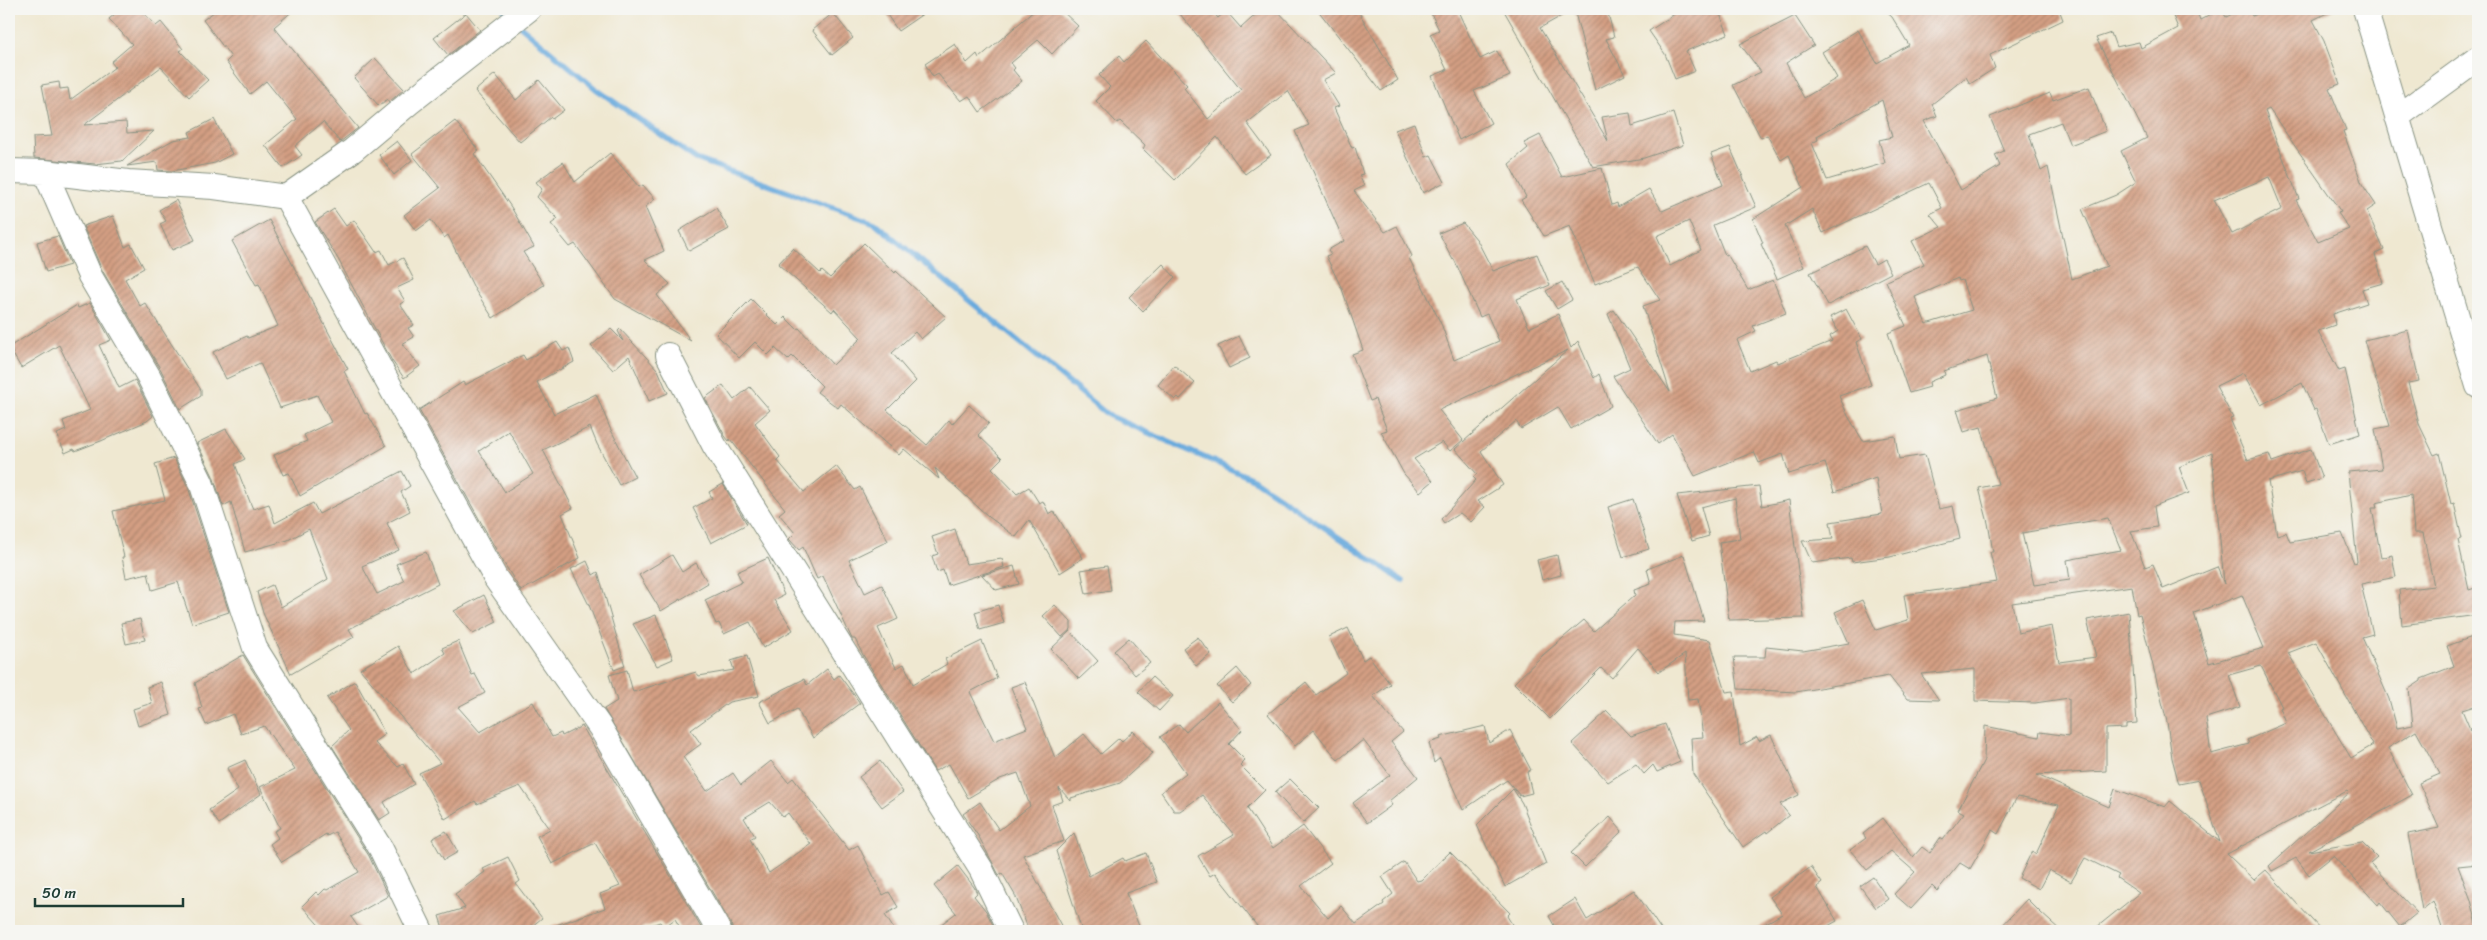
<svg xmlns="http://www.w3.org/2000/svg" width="2487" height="940" viewBox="0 0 2487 940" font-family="Sriracha,sans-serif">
  <defs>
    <pattern id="building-hatch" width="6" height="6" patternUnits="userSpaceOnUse" patternTransform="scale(1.25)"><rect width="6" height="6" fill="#d49f83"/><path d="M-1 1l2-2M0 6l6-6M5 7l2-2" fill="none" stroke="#ab836c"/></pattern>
  </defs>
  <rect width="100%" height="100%" fill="#f6f6f2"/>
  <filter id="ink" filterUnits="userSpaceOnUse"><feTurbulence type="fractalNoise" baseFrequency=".02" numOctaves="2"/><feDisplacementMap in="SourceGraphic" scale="10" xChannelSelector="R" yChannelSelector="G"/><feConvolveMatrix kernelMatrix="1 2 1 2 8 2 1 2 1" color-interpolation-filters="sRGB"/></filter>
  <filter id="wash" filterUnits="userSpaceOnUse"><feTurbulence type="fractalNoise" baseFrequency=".0096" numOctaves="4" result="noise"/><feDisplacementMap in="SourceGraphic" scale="20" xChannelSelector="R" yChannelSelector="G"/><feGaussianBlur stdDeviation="1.12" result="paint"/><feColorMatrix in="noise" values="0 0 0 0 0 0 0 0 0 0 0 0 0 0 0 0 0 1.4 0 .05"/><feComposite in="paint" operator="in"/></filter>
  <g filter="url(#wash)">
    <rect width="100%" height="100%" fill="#efe8d1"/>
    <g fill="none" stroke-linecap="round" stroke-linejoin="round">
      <!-- stream -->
      <path stroke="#69aadd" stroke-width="5.5" d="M504,9L511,17
        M518,24L596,89L696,159L875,223L1108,415L1253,479L1403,581"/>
    </g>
    <g id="blocks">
      <!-- building -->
      <path fill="url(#building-hatch)" fill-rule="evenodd" d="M121,9H140L156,26L161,22L183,49L180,51L208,80L189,97L161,67L84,125L126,122L127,133L154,131L122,161L95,164L34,158L33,137L52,136L42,85L59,82L60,89L68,88L70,100L115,67L111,62L132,44L109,19Z
        M218,9H295L274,27L358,128L340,142L323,122L295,146L302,155L283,168L265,145L297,119L266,81L250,94L226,62L231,57L203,20Z
        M883,9H930L898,31Z
        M1036,9H1060L1078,26L1052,54L1038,40L1011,63L1015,68L1013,70L1022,81L980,112L969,96L961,101L938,74L933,77L925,64L955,44L967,63L977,54L979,58Z
        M1176,9H1210L1218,18L1226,11L1241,28L1262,9H1276L1336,73L1323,80L1339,106L1334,108L1352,148L1355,147L1363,174L1359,175L1364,186L1354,191L1385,232L1397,226L1412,256L1409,258L1442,326L1454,360L1499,341L1487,314L1480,317L1454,259L1453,260L1439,233L1463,223L1477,240L1493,271L1537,254L1550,285L1517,299L1529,328L1558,314L1571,348L1578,341L1594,378L1599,374L1611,406L1571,429L1558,407L1521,429L1516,421L1481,451L1503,485L1478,501L1485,507L1471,522L1460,513L1444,523L1441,519L1476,480L1473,477L1477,474L1455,449L1568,350L1439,410L1463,440L1450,451L1442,442L1414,459L1433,481L1420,492L1404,474L1381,432L1387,430L1375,399L1370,401L1352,354L1363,350L1342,289L1326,256L1331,254L1328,250L1344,241L1295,131L1309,125L1288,91L1247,123L1271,155L1245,174L1217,137L1175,180L1143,149L1145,145L1120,121L1117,123L1096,101L1110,87L1099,75L1119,56L1124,62L1146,41L1187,85L1184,88L1208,119L1241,90Z
        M1317,9H1357L1398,80L1381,91Z
        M1429,9H1457L1480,59L1497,51L1510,76L1474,91L1491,123L1459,140L1432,76L1447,70L1430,34L1439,30Z
        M1503,9H1574L1540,28L1608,141L1602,117L1630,113L1632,126L1673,113L1683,145L1644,158L1593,167Z
        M1574,9H1607L1614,37L1606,39L1625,75L1595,90Z
        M1682,9H1718L1728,34L1686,51L1695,71L1675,79L1665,54L1649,31Z
        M1883,9H2059L2063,20L1990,55L1995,68L1970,84L1966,77L1932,104L1937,116L1924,121L1961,190L2000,166L1995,155L2004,151L1990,117L2050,93L2053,100L2089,87L2106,131L2070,145L2061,122L2029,134L2041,171L2048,167L2072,279L2107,266L2082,209L2116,195L2136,182L2121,151L2147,138L2096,38L2111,33L2116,47L2139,42L2141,48L2178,28L2170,9H2196L2200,20L2221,9L2226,17L2243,9H2249L2252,16L2272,9H2335L2313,20L2324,41L2340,84L2329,88L2346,130L2343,131L2362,184L2376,205L2367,211L2384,250L2375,254L2383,283L2362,289L2367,303L2333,314L2335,325L2318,331L2339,371L2345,369L2360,434L2329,444L2316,409L2314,410L2302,383L2261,405L2243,373L2216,386L2233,418L2230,419L2248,460L2269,454L2272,462L2311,449L2322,478L2306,483L2302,471L2268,481L2277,535L2286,532L2290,542L2342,533L2354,563L2357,562L2348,472L2382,469L2375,429L2390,426L2364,340L2408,330L2419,381L2408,383L2419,424L2434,455L2439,453L2451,504L2454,503L2462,539L2458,540L2469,590L2478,587V615L2402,625L2399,590L2434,586L2423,533H2414L2411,495L2376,503L2377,508H2372L2381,558L2392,555L2396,577L2361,584L2373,634L2362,637L2389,699L2397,728L2413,725L2409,689L2421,681V679L2454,666L2447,646L2478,635V705L2462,710L2478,748V864L2458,866L2471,900L2478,929L2443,931L2433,901L2422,910L2408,834L2439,828L2419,783L2440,774L2416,731L2388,748L2412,795L2309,851L2362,842L2377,857L2370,863L2417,913L2400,927L2380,902L2378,905L2333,856L2309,875L2296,858L2272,871L2269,866L2349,793L2347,791L2227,854L2254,880L2266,870L2322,931H2092L2139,893L2117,878L2119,875L2085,858L2071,882L2049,870L2039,889L2019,878L2032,851L2036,854L2059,805L2017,797L1998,834L1992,830L1970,869L1960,863L1937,891L1932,886L1911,909L1894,894L1915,872L1891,851L1867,870L1850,850L1866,838L1863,834L1883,818L1913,857L1922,847L1930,853L1940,838L1943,840L1964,813L1958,810L1984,760L1985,726L2039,737L2040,732L2069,736V698L2035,703L1975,701V669L1921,674L1939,700L1907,699L1889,676L1796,692L1738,689L1734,657H1765L1766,647L1803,651L1849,643L1835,612L1862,600L1876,630L1908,620L1904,595L1997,582L1990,552H1993L1988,523L1979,488L1998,484L1981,427L1964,432L1957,410L1997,398L1987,356L1944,371L1945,375L1929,382L1930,387L1909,393L1888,333L1906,326L1886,281L1924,264L1912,241L1941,227L1930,214L1942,208L1929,183L1823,233L1812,209L1785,226L1804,267L1777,279L1761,244L1763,243L1753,219L1803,187L1789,155L1781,160L1767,135L1761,138L1733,85L1761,72L1740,44L1795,16L1814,45L1786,63L1804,98L1837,78L1822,52L1858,30L1877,63L1909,45L1892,17ZM1882,100L1892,137L1879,140L1885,163L1827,180L1812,143L1818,140L1817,136ZM2269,109L2341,212L2338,213L2349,229L2318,242L2296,200L2299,199L2265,111ZM2269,177L2282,209L2232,234L2214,200ZM1958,278L1959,281L1962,280L1972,310L1926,324L1915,297ZM2212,452L2224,584L2217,567L2163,589L2153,564L2145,567L2131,531L2157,527L2154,506L2189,493L2179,467ZM2108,518L2121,550L2067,560L2070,580L2034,585L2022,533ZM2132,586L2137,615L2140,614L2167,722L2172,758L2179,784L2199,780L2220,842L2170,801L2165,807L2115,789L2109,807L2037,775L2106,771V729L2126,728V724L2137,723L2129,612L2087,620L2096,657L2059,662L2052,626L2018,633L2012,603ZM2242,595L2264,648L2209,663L2194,613ZM2316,642L2373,745L2351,758L2288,653ZM2261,666L2282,707L2280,708L2286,723L2247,740L2249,744L2211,754L2206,718L2240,707L2229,675Z
        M466,13L480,30L448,55L434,38Z
        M833,13L853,38L832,55L812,30Z
        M375,58L404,89L389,102L387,99L379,106L354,78Z
        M495,74L516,100L539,80L564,110L552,119L551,117L520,142L475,91Z
        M214,119L232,154L215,163L172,171L158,170L157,162L127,166L173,140L191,137L189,132Z
        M455,121L479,151L474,154L511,207L534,247L523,252L544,285L493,318L475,290L448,235L444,238L431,220L416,231L404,215L440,188L412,154Z
        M1414,123L1426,157L1431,155L1445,182L1423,193L1395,130Z
        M1540,135L1562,177L1602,168L1612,205L1617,203L1618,207L1649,189L1662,211L1723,185L1711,154L1730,147L1756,207L1713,225L1725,255L1727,254L1748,290L1773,280L1786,313L1753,326L1756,331L1737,340L1750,371L1776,360L1778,363L1832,341L1830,336L1838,331L1830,317L1846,309L1862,339L1856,342L1871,385L1839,396L1848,416L1863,441L1895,436L1899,459L1925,455L1939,509L1953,506L1960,539L1890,557L1852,562L1851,558L1812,563L1802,541L1833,539L1830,522L1882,514L1876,478L1834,492L1825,463L1789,474L1783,454L1759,463L1754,452L1695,476L1672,434L1658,444L1613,376L1630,368L1608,314L1614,310L1670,392L1643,306L1660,300L1638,267L1595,284L1570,226L1544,236L1521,200L1526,197L1509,164L1528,148L1524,143ZM1689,221L1701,250L1670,266L1657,236Z
        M397,141L412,160L394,175L379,155Z
        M610,153L639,187L643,185L655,199L645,207L664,251L645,260L670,284L657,295L691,341L615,299L575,244L570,247L551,224L558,219L537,197L542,189L536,182L563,162L575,182Z
        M176,200L195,240L172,250L160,224L166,221L159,210Z
        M716,208L729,229L689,251L679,231Z
        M334,209L346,226L354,220L376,252L381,250L389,265L403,258L414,280L397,288L405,301L400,304L414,325L408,328L414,337L402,344L420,366L404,378L392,361L338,259L315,222Z
        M113,216L125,247L131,244L144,268L125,279L140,306L145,303L201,390V396L180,409L161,370L102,270L83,226Z
        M269,220L348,369L344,371L365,414L367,413L386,446L300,496L289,473L283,475L274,455L307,441L304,435L331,422L317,395L280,408L260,363L226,379L213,352L247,336L248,338L278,326L259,284L256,285L232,241Z
        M58,236L70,265L46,272L37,242Z
        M864,243L895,273L896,271L946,317L921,339L915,332L892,353L916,381L887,410L927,445L949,420L952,424L969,405L989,423L978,435L1002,458L992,468L1017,494L1029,487L1039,503L1043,501L1049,514L1054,511L1083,558L1060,573L1029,520L1016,537L989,517L935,468L939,479L904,449L899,455L841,404L838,408L817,392L822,386L792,356L788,360L775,348L768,355L755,342L739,358L716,334L751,299L777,325L785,317L797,329L799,328L833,365L861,338L834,309L832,312L778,264L793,248L820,273L822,271L830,278Z
        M1865,246L1875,264L1884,259L1891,273L1828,305L1810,273Z
        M1163,264L1175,277L1143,311L1129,297Z
        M1562,282L1572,300L1557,309L1546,291Z
        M90,303L111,340L99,345L119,388L135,380L153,416L147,421L101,441L75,451L74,449L65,453L57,434L66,430L63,421L90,410L59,345L21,368L9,347L77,305L78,308Z
        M611,329L623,341L618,331L620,329L658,370L668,393L649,401L629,356L613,370L591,346Z
        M1239,336L1250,358L1229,368L1218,346Z
        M557,342L563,351L569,348L574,362L537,382L554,414L596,394L610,428L635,477L619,485L597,444L590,427L543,450L573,508L562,514L580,558L521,591L499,555L419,410L463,382L465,385L523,355L526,360ZM509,431L533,474L505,492L479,451Z
        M1174,365L1195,383L1180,399L1178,397L1175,400L1158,385Z
        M723,385L734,400L750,387L770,410L755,423L780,457L777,460L804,492L836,466L855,490L860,487L888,541L849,560L865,593L882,585L898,619L878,628L896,668L904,664L913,684L947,664L945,659L982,641L997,678L970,692L994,741L1027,728L1011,687L1025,682L1055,758L1084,734L1101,754L1119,738L1122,741L1133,731L1153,753L1120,783L1071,798V801L1059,788L1063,801L1052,805L1064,841L1023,855L1064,931H1029L1015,895L1002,873L999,875L979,837L963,814L980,802L999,830L1030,806L1018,773L1000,779L968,798L949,764L935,771L863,655L855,639H852L823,576L817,579L803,547L799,550L789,539L795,533L779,514L785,509L730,439L729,441L725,436L705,398Z
        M226,429L245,459L235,464L250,502L253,509L269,504L275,523L313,503L319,514L402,471L410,486L401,492L410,511L387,523L399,550L362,566L377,594L404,581L396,564L426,552L438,584L349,629L354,637L291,674L263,613L257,592L272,585L281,607L328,579L309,529L288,540L245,552L231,502L223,506L213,476L197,443Z
        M174,458L188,487L229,612L192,624L178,582L152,590L148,573L126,578L122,557H124L113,511L165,500L155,464Z
        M723,484L747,524L711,543L693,508L712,498L709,492Z
        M1759,486L1762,506L1789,500L1804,618L1729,620L1719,542L1740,539L1735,498L1701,507L1709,536L1692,541L1677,495Z
        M1633,499L1649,549L1623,557L1608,507Z
        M955,529L966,564L1002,559L1004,567L948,585L943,570L937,572L932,556L938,554L932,537Z
        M672,555L682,572L696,563L708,583L661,611L639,575Z
        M1557,555L1561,575L1542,580L1537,560Z
        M1684,555L1704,621L1675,622L1674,635L1710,640L1726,692L1734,691L1740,746L1757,737L1759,741L1771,735L1799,795L1780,804L1789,815L1767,833L1766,831L1743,847L1693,774L1691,738L1703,737L1698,699L1688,700L1685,654L1659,672L1638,648L1612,678L1601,668L1550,719L1514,683L1543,655L1584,620L1594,631L1635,595L1634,590L1651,584L1647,569Z
        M768,558L784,595L774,600L793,630L763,648L750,622L724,634L719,623L716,624L705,600L742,582L737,572Z
        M587,561L593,575L598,572L625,666L614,670L589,605L571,569Z
        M1014,566L1019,584L996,590L982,575Z
        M1107,566L1111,590L1086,594L1081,570Z
        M484,595L497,622L473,634L454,611Z
        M998,605L1004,623L980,630L975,612Z
        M1055,605L1071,622V629L1062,637L1043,616Z
        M656,615L673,659L657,666L633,624Z
        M140,619L145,640L126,644L121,623Z
        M1348,628L1363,660L1369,656L1390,684L1373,696L1403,732L1391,742L1418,777L1389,801L1392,805L1367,823L1353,803L1390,775L1363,740L1338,760L1314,730L1295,746L1268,714L1306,682L1316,695L1346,673L1329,637Z
        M1070,631L1098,661L1079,679L1051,649Z
        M1198,637L1211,654L1196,666L1183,648Z
        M1129,638L1150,663L1135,675L1114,651Z
        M458,641L472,675L475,674L485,693L458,707L480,732L533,702L552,737L561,733L562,736L582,726L703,931H682L675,919L664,927L660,922L633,931H546L545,929L605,908L600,894L620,886L595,843L552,864L537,836L550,829L520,786L477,804L475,801L445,819L419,773L440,763L360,669L398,646L414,674L445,653L442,648Z
        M243,655L369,856L388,896L351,917L361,931H324L302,906L316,892L319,895L325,889L327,890L359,872L335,832L327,836L326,834L282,862L270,844L278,838L274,831L280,828L260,787L295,770L264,726L241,734L233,714L206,725L199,709L202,708L195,683Z
        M747,656L759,696L729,702L691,730L701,744L683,757L707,791L733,773L741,785L771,761L788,782L793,778L849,850L858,845L883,895L889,892L898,907L885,915L895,931H733L731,924L604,709L617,701L609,675L627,670L633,692L696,672L699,676L734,670L731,661ZM770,802L783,817L788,813L811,844L769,873L750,839L755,836L744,818Z
        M1237,668L1251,685L1232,702L1217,686Z
        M827,669L834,679L839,675L860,703L813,738L797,709L770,723L759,702L804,679L807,685Z
        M1152,677L1173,696L1159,711L1138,692Z
        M355,681L385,734L374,742L398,767L403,764L414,784L384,802L390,813L379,820L332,746L349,730L327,698Z
        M161,682L171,715L138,726L133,709L152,703L147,687Z
        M1218,702L1242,730L1229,744L1245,760L1240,765L1265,790L1247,808L1273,848L1303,826L1331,863L1301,886L1328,918L1341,906L1356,924L1384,904L1383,902L1393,894L1382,877L1404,862L1417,881L1421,880L1450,852L1510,913L1507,916L1516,931H1261L1215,873L1210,876L1198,856L1234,835L1202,795L1180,811H1174L1161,792L1186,773L1160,737L1179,724L1186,732Z
        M1607,711L1631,736L1665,724L1680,762L1657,772L1653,765L1644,774L1636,764L1608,782L1572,743Z
        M1485,726L1489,743L1510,730L1531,770L1527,772L1532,793L1520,796L1507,780L1463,810L1440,758L1434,763L1429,743L1441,739L1440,737Z
        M245,760L261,794L219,824L209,810L238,790L227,768Z
        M880,761L903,792L882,807L859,777Z
        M1290,779L1319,808L1303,823L1275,792Z
        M1513,789L1522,803L1546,864L1505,887L1477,825Z
        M1610,817L1622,831L1585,867L1571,853Z
        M446,831L458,852L444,860L432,839Z
        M1074,833L1089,876L1123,858L1125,861L1146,853L1157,882L1126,893L1141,931H1082L1056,851Z
        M508,857L520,881L516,884L542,918L526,931H514L510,926L502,931H444L439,916L465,908L455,894L485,872L483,869Z
        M958,866L974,887L977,893L974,896L986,911L996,931H932L956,913L934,886Z
        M1811,867L1822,883L1817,887L1837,921L1819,931H1752L1782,914L1770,897Z
        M1873,877L1888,899L1876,908L1860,886Z
        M1634,890L1662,931H1557L1549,916L1575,899L1587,920Z
        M2027,899L2041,913L2061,931H2037L2030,925L2024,931H1997Z"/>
    </g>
  </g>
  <g filter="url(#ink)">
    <use href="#blocks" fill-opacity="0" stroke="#879282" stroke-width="1"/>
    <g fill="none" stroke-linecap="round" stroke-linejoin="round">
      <!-- minor casing -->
      <g stroke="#879282" stroke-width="26">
        <path id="minor" d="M2365,9L2478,386
          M2397,117L2478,58
          M9,171L45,172L128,182L214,187L286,197L353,150L409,103L529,9
          M45,172L90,276L149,377L201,482L255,648L381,849L421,931
          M286,197L496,579L600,727L719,931
          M668,355L714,445L981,869L1011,931"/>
      </g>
      <!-- minor -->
      <use href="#minor" stroke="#fff" stroke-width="24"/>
    </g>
  </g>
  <!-- margin -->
  <rect width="2487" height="940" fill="none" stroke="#f6f6f2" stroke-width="30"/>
  <!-- scale -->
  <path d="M35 898v8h148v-8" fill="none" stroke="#1f3d34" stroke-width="2.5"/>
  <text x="42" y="898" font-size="15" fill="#1f3d34" stroke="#f6f6f2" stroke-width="4" paint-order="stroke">50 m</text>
</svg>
